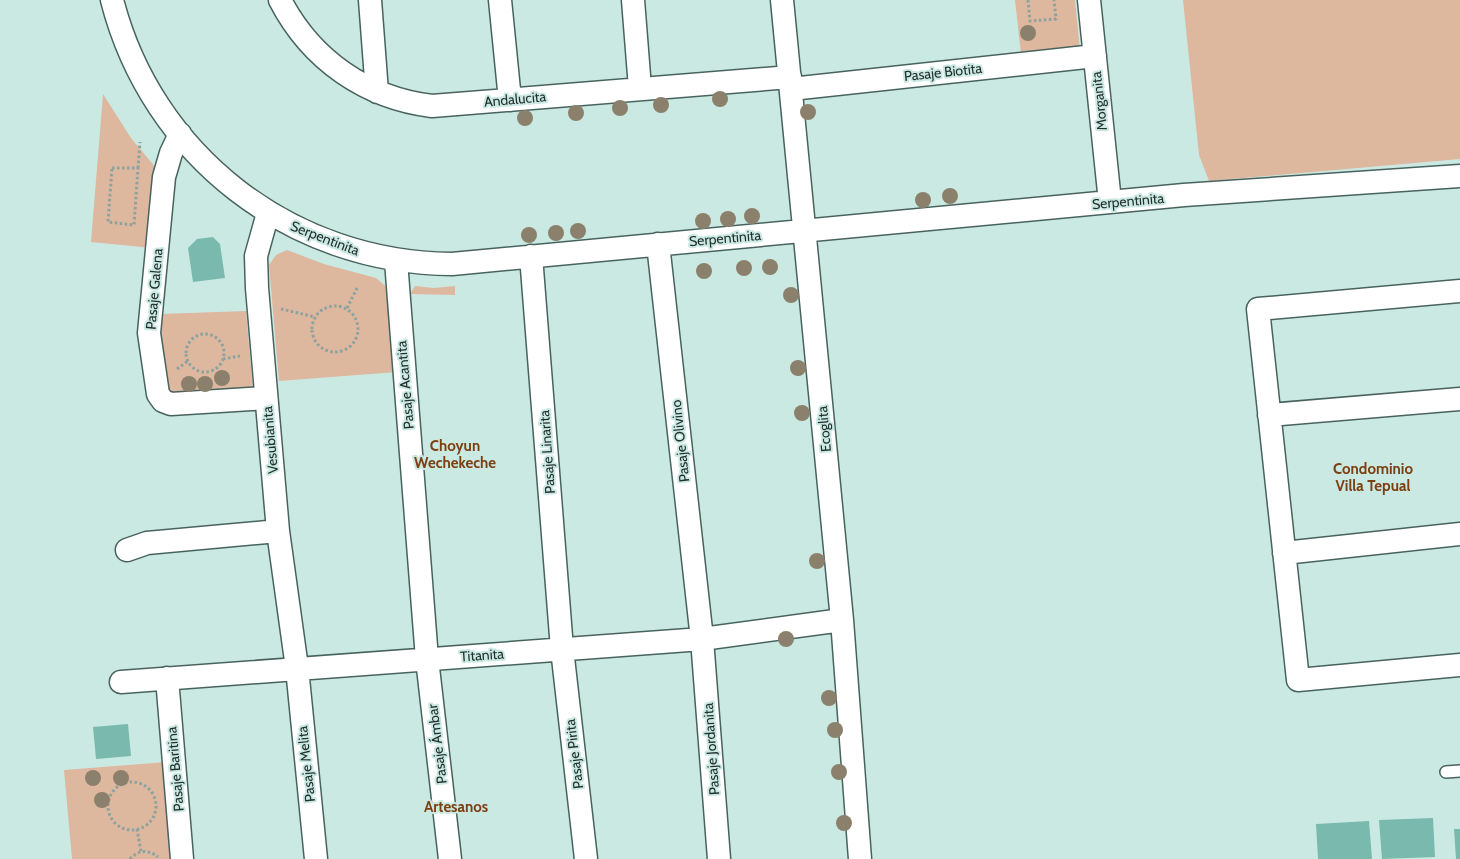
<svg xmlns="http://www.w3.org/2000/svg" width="1460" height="859" viewBox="0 0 1460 859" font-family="Cabin,sans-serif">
  <rect width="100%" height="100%" fill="#cbe9e3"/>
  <!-- green -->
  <path fill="#deb79f" d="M1015,0H1075L1080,50L1021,54Z
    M1183,0H1460V159L1209,181L1199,155Z
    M103,94L131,138L156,168L152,248L91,242Z
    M287,250L324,264L376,278L389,289L397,372L279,381L269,265L276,255Z
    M415,286L434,288L455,286V295L410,294Z
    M246,311L253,389L179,396L166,391L160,367L161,314Z
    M167,762L175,859H72L64,770Z"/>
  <!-- building -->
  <path fill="#7ab9ad" d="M213,237L220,244L225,278L193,282L188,248L197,239Z
    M128,724L131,756L96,759L93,727Z
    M1433,818L1435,857L1382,859L1379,820Z
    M1369,821L1372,859H1318L1316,824Z
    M1454,829H1460V859H1456Z"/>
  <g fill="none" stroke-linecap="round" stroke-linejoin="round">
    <!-- service casing -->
    <g stroke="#48635e" stroke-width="14">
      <path id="service" d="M1446,772L1460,771"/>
    </g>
    <!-- minor casing -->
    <g stroke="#48635e" stroke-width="25">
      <path id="minor" d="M112,0C152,156 291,263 452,264L1184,195L1460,176
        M280,0C311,60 366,98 432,106L790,77
        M370,0L377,92
        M500,0L510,100
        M633,0L640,88
        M782,0L842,620L860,859
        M1089,0L1110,202
        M791,89L1095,56
        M180,134L171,153L164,177L149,333L158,394L163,401L171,404L266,398
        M268,213L256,256L257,288L278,531L297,668L316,859
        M658,244L702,639L719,859
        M531,256L562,649L586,859
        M396,261L427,659L450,859
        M1460,291L1258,309L1298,680L1460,665
        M1269,415L1460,399
        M127,550L147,543L278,531
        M1284,553L1460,534
        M167,678L182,859
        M121,682L702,639L842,620"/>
    </g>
    <!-- path -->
    <path stroke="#8ba29e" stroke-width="3" stroke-dasharray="2.5 2.5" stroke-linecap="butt" d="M1028,0L1030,21L1056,19L1054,0
      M112,168H138L134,225L108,222Z
      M138,168L140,142
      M312 329a23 23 0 1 1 46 0a23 23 0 1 1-46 0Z
      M347,308L357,288
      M281,309L315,317
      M186 353a19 19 0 1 1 38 0a19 19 0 1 1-38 0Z
      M223,359L240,356
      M177,369L188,361
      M108 806a24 24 0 1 1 48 0a24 24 0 1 1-48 0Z
      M137,829L141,852
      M130,859C138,850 148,849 158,857"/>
    <!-- service -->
    <use href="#service" stroke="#fff" stroke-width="11"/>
    <!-- minor -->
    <use href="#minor" stroke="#fff" stroke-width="22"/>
  </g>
  <!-- trees -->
  <g fill="#8b806b">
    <circle cx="1028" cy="33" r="8"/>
    <circle cx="720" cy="99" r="8"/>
    <circle cx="661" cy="105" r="8"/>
    <circle cx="620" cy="108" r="8"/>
    <circle cx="808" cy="112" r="8"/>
    <circle cx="576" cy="113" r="8"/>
    <circle cx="525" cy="118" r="8"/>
    <circle cx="950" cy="196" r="8"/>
    <circle cx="923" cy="200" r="8"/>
    <circle cx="752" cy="216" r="8"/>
    <circle cx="728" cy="219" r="8"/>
    <circle cx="703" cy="221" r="8"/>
    <circle cx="578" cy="231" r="8"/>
    <circle cx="556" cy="233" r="8"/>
    <circle cx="529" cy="235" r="8"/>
    <circle cx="770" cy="267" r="8"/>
    <circle cx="744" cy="268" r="8"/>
    <circle cx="704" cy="271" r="8"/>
    <circle cx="791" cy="295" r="8"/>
    <circle cx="798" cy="368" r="8"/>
    <circle cx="222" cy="378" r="8"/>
    <circle cx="189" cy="384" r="8"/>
    <circle cx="205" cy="384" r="8"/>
    <circle cx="802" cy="413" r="8"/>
    <circle cx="817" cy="561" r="8"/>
    <circle cx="786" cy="639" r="8"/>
    <circle cx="829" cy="698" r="8"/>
    <circle cx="835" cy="730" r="8"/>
    <circle cx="839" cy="772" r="8"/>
    <circle cx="93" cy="778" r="8"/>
    <circle cx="121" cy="778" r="8"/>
    <circle cx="102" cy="800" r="8"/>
    <circle cx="844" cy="823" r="8"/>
  </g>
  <g text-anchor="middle" stroke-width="4" stroke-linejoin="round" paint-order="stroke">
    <!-- street labels -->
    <g font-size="14" fill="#24302d" stroke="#cbe9e3">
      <text transform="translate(943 72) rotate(-6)" y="5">Pasaje Biotita</text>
      <text transform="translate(515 99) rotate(-5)" y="5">Andalucita</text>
      <text transform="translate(1099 101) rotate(-96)" y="5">Morganita</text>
      <text transform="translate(1128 201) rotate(-5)" y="5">Serpentinita</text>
      <text transform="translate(325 238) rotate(21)" y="5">Serpentinita</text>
      <text transform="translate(725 238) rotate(-5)" y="5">Serpentinita</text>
      <text transform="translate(154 289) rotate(-85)" y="5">Pasaje Galena</text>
      <text transform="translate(405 385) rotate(-95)" y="5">Pasaje Acantita</text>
      <text transform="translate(824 429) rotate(-95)" y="5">Ecoglita</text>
      <text transform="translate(270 440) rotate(-95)" y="5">Vesubianita</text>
      <text transform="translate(680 441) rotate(-96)" y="5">Pasaje Olivino</text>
      <text transform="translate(547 452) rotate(-94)" y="5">Pasaje Linarita</text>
      <text transform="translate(482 655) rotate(-4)" y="5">Titanita</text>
      <text transform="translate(437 744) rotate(-97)" y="5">Pasaje Ámbar</text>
      <text transform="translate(711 749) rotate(-94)" y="5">Pasaje Jordanita</text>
      <text transform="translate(574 754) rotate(-97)" y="5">Pasaje Pirita</text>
      <text transform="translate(306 764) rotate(-96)" y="5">Pasaje Melita</text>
      <text transform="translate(175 769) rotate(-95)" y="5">Pasaje Baritina</text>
    </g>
    <!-- neighbourhood labels -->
    <g font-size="15" font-weight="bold" fill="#7c4013" stroke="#cbe9e3">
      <text x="455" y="451">Choyun<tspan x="455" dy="17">Wechekeche</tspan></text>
      <text x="1373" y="474">Condominio<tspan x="1373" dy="17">Villa Tepual</tspan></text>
      <text x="456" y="812">Artesanos</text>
    </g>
  </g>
</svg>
